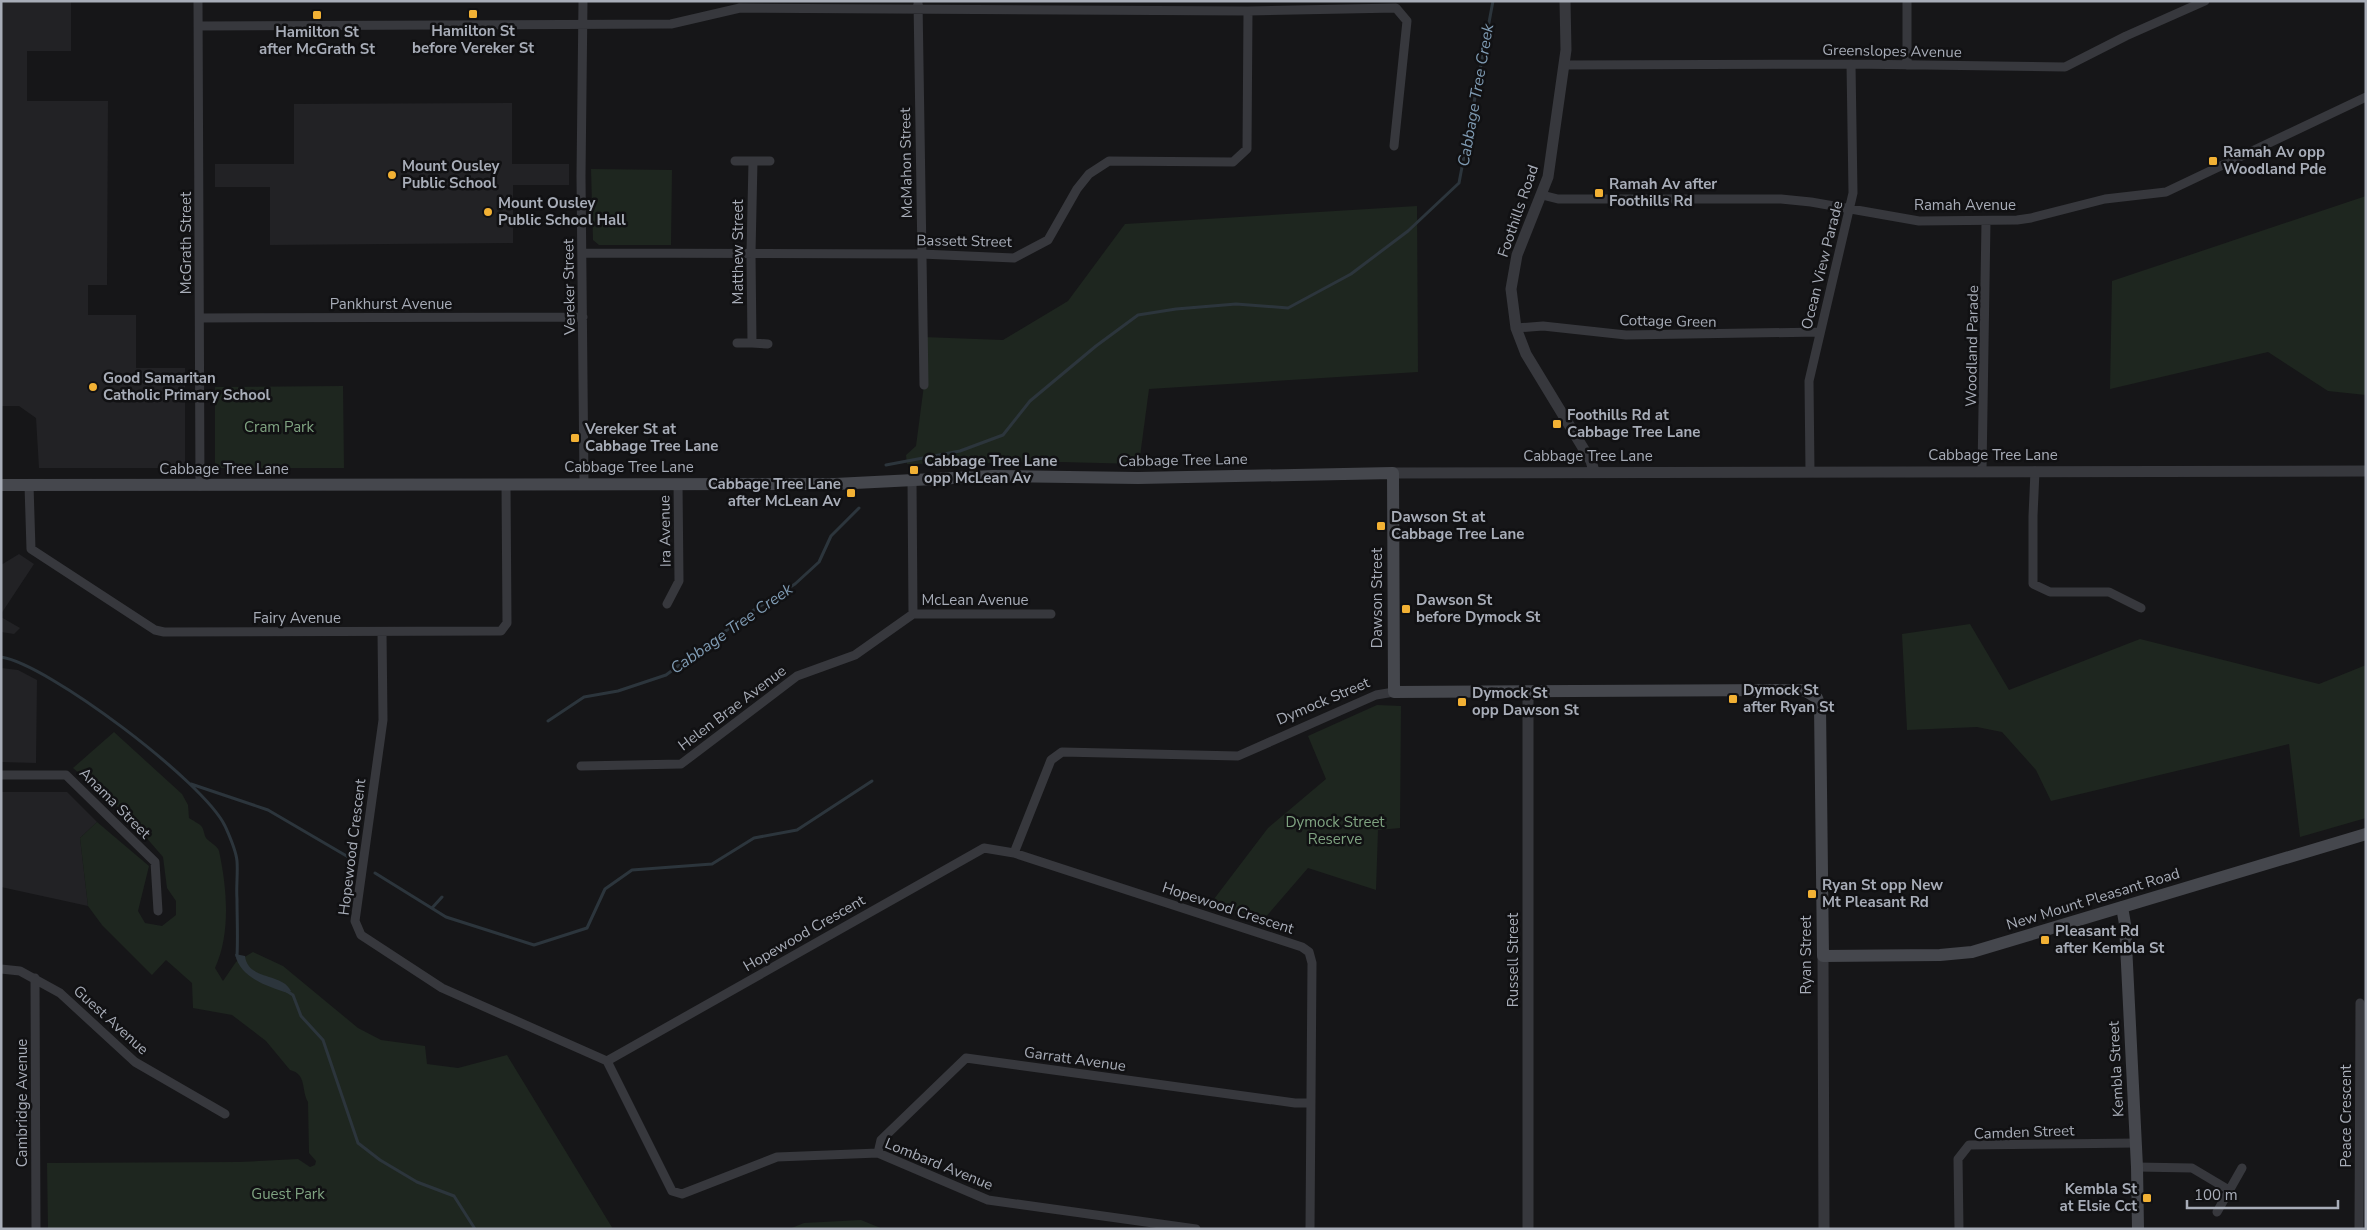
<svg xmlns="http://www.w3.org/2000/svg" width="2367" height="1230" viewBox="0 0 2367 1230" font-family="'Nunito Sans',sans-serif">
  <rect width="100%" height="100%" fill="#161618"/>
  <!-- built -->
  <path fill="#222225" d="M1,1H71V51H27V101H108L107,285H88V315H136V368H185V468H39L36,418L19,406H1Z
    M512,103V164H569V185H513V243L270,245V187H215V164H294V104Z
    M19,554L34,564L1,614V565Z
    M1,617L20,628L14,634L1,632Z
    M1,668L18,670L37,680L36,763L1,762Z
    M1,792H67L97,822L80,838L88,906L1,887Z"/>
  <!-- green -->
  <path fill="#1e261f" d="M591,169L672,170L671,245H599L593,240Z
    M2366,196V395L2328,391L2268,352L2110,389L2112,281Z
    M1417,206L1418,372L1149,389L1139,464L1061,462L907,464L906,455L916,446L924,385L923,337L1003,340L1068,301L1125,224Z
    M343,386L344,468H220L215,463V387Z
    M1970,624L2009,690L2140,639L2319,684L2366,665V818L2300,837L2289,744L2051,801L2036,770L2002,732L1977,727L1907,730L1902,634Z
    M1377,705L1401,706L1400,828L1378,830L1376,890L1308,868L1264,919L1211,903L1268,828L1326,779L1308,736Z
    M114,732L182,794L188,805L189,818C193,821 199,823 202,827C204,830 204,835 206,838C209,842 218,846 219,851C227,888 231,933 215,968L223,981L236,962L253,952L283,966L358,1028L381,1040L425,1046L427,1064L458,1068L507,1055L613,1229H48L47,1163L239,1162L298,1159L310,1167L315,1165L316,1161L309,1153L308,1102C301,1090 307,1074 290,1070L266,1041L232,1015L193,1008L192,983L166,960L152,975L102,925L88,906L80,838L97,822L149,866L138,911L145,923L162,926L176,915V901L167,888L163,857L125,813L73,768Z
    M861,1220L883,1229H789L804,1223Z"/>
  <!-- water -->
  <path fill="#2c353c" d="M235,954L245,956C248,981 282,972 291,991L288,993C267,986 240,978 235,954Z"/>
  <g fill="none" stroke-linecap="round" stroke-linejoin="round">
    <!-- stream -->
    <path stroke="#2c353c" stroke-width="3" d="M886,465L960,451L1003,435L1030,401L1096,346L1138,315L1176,309L1236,304L1288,308L1351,274L1408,231L1459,183L1493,1
      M1,657C48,664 204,782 225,826C229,835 236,850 237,861C238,874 236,887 237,899C237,918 238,937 237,956
      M548,721L584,697L618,691L666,675L754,610L795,584L819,562L831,536L859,508
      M191,784L268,810L350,858
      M375,873L446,917L534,945L587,928L605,889L632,870L712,864L754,838L797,830L872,781
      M432,908L442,897
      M285,990L293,995L301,1016L323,1040L358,1143L380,1160L417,1182L454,1196L475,1229"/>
    <!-- minor -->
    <path stroke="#37383d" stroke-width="9" d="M198,1L200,486
      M583,1L581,176L584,483
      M918,1L924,385
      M198,26L671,24L740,8L1248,11L1396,8L1407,21L1394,146
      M1564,65L1851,64L2065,67L2126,36L2205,1
      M1907,65V1
      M735,161H753L751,253L752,343H737
      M753,161H770
      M1542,195L1558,199H1781L1811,202L1919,221L2017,220L2031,218L2105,199L2166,192L2366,97
      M583,253L921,254L1014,258L1048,240L1077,189L1089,174L1109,161L1233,162L1247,149L1248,11
      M200,318L583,317
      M1516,328L1543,326L1626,335L1820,332
      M752,343L768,344
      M1982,471L1986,221
      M2035,471L2033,516V584L2050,592H2109L2141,608
      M1810,472L1809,381L1853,193L1851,64
      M912,480L913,614H1051
      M29,485L31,549L155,630L164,632L501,631L507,623L506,484
      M667,604L679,581L678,484
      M382,632L383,720L355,921L361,935L442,988L607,1061
      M581,766L681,764L797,676L855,655L913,614
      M1,775H66L155,862L158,911
      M1014,853L1051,760L1062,752L1238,756L1376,695L1394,692
      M1,969L20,971L60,993L135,1062L225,1114
      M35,978L36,1229
      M607,1061L984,848L1014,853L1302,947L1309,952L1312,963L1310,1229
      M607,1061L672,1191L682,1194L777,1157L878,1153L988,1200L1196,1229
      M878,1153L881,1140L966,1058L1295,1103H1310
      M2137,1167L2192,1168L2229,1190
      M2217,1212L2242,1168
      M1959,1229L1958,1159L1969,1145L2136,1143
      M2359,1229L2360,1003"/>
    <!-- tertiary -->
    <path stroke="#37383d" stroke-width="11" d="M1565,1L1566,50L1548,177L1517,255L1511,289L1516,328L1526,354L1591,461L1594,471
      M1393,473L2366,471
      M1528,692V1229
      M1823,956L1824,1229"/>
    <!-- secondary -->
    <path stroke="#45474d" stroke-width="12" d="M1,485L835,484L993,476L1138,478L1393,473L1394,692L1804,690L1817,698L1820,706L1823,956L1940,955L1972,952L2366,834
      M2122,907L2125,924L2137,1167L2138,1229"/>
  </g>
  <!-- markers -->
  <g fill="#f2b134" stroke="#111113" stroke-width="2">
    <rect x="468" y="9" width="10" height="10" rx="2.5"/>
    <rect x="312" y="10" width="10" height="10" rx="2.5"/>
    <rect x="2208" y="156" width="10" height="10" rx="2.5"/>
    <circle cx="392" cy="175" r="5"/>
    <rect x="1594" y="188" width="10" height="10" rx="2.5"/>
    <circle cx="488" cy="212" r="5"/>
    <circle cx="93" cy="387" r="5"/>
    <rect x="1552" y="419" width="10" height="10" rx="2.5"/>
    <rect x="570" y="433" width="10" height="10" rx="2.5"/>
    <rect x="909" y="465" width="10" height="10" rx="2.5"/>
    <rect x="846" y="488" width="10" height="10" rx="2.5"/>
    <rect x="1376" y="521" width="10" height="10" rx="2.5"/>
    <rect x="1401" y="604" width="10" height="10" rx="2.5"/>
    <rect x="1728" y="694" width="10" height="10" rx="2.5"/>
    <rect x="1457" y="697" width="10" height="10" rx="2.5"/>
    <rect x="1807" y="889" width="10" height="10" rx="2.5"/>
    <rect x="2040" y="935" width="10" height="10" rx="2.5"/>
    <rect x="2142" y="1193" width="10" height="10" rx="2.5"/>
  </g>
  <g text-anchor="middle" stroke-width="5" stroke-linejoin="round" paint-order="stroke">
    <!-- poi labels -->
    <g font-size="15" font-weight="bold" fill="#a8adb8" stroke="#111113" text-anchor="start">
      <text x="473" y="36" text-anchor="middle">Hamilton St<tspan x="473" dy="17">before Vereker St</tspan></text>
      <text x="317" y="37" text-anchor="middle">Hamilton St<tspan x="317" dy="17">after McGrath St</tspan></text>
      <text x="2223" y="157">Ramah Av opp<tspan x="2223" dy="17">Woodland Pde</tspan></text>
      <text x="402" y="171">Mount Ousley<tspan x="402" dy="17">Public School</tspan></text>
      <text x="1609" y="189">Ramah Av after<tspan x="1609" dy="17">Foothills Rd</tspan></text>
      <text x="498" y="208">Mount Ousley<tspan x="498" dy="17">Public School Hall</tspan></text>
      <text x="103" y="383">Good Samaritan<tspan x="103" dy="17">Catholic Primary School</tspan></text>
      <text x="1567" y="420">Foothills Rd at<tspan x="1567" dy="17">Cabbage Tree Lane</tspan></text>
      <text x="585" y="434">Vereker St at<tspan x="585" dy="17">Cabbage Tree Lane</tspan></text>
      <text x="924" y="466">Cabbage Tree Lane<tspan x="924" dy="17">opp McLean Av</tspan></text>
      <text x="841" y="489" text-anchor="end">Cabbage Tree Lane<tspan x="841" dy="17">after McLean Av</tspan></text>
      <text x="1391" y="522">Dawson St at<tspan x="1391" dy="17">Cabbage Tree Lane</tspan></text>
      <text x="1416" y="605">Dawson St<tspan x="1416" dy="17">before Dymock St</tspan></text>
      <text x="1743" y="695">Dymock St<tspan x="1743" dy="17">after Ryan St</tspan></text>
      <text x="1472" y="698">Dymock St<tspan x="1472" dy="17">opp Dawson St</tspan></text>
      <text x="1822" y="890">Ryan St opp New<tspan x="1822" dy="17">Mt Pleasant Rd</tspan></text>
      <text x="2055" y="936">Pleasant Rd<tspan x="2055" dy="17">after Kembla St</tspan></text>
      <text x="2137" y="1194" text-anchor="end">Kembla St<tspan x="2137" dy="17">at Elsie Cct</tspan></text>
    </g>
    <!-- street labels -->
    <g font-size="15" fill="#a8adb8" stroke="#111113">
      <text transform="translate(1892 51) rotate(1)" y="5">Greenslopes Avenue</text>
      <text transform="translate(906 163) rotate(-91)" y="5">McMahon Street</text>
      <text x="1965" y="210">Ramah Avenue</text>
      <text transform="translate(1518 211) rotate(-71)" y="5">Foothills Road</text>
      <text transform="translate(964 241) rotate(1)" y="5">Bassett Street</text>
      <text transform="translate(186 243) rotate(-90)" y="5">McGrath Street</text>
      <text transform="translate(738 252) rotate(-90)" y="5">Matthew Street</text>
      <text transform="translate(1822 265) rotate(-76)" y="5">Ocean View Parade</text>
      <text transform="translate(569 287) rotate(-91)" y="5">Vereker Street</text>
      <text x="391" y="309">Pankhurst Avenue</text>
      <text transform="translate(1668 321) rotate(1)" y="5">Cottage Green</text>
      <text transform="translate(1972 346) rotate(-89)" y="5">Woodland Parade</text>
      <text x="1993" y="460">Cabbage Tree Lane</text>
      <text x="1588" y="461">Cabbage Tree Lane</text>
      <text transform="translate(1183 460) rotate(-1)" y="5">Cabbage Tree Lane</text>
      <text x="629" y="472">Cabbage Tree Lane</text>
      <text x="224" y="474">Cabbage Tree Lane</text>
      <text transform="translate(665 531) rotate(-91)" y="5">Ira Avenue</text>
      <text transform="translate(1377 598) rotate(-90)" y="5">Dawson Street</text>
      <text x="975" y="605">McLean Avenue</text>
      <text x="297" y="623">Fairy Avenue</text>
      <text transform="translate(1323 701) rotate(-23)" y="5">Dymock Street</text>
      <text transform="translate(732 708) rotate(-37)" y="5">Helen Brae Avenue</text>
      <text transform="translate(115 803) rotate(45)" y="5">Anama Street</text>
      <text transform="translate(352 847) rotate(-83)" y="5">Hopewood Crescent</text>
      <text transform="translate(2093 899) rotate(-17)" y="5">New Mount Pleasant Road</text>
      <text transform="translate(1228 908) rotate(18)" y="5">Hopewood Crescent</text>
      <text transform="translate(804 933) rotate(-30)" y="5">Hopewood Crescent</text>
      <text transform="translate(1806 955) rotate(-90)" y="5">Ryan Street</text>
      <text transform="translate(1513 960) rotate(-90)" y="5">Russell Street</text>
      <text transform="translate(111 1020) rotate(42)" y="5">Guest Avenue</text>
      <text transform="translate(1075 1059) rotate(8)" y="5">Garratt Avenue</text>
      <text transform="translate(2116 1069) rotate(-93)" y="5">Kembla Street</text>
      <text transform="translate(22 1103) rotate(-90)" y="5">Cambridge Avenue</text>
      <text transform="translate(2346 1116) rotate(-90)" y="5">Peace Crescent</text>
      <text transform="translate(2024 1132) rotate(-2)" y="5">Camden Street</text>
      <text transform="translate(939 1164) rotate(22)" y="5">Lombard Avenue</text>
    </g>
    <!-- park labels -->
    <g font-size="15" fill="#7fa381" stroke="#111113">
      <text x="279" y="432">Cram Park</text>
      <text x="1335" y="827">Dymock Street<tspan x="1335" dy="17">Reserve</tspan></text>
      <text x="288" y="1199">Guest Park</text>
    </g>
    <!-- water labels -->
    <g font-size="16" font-style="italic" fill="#7f9bb3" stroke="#111113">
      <text transform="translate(1475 95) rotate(-80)" y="6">Cabbage Tree Creek</text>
      <text transform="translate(731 628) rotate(-35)" y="6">Cabbage Tree Creek</text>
    </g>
  </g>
  <!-- border -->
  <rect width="2367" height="1230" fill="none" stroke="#a8adb8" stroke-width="5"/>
  <!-- scale -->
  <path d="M2187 1200v8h151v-8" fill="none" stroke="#a8adb8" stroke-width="2.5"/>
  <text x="2194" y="1200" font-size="15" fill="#a8adb8" stroke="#111113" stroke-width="4" paint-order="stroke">100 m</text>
</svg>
